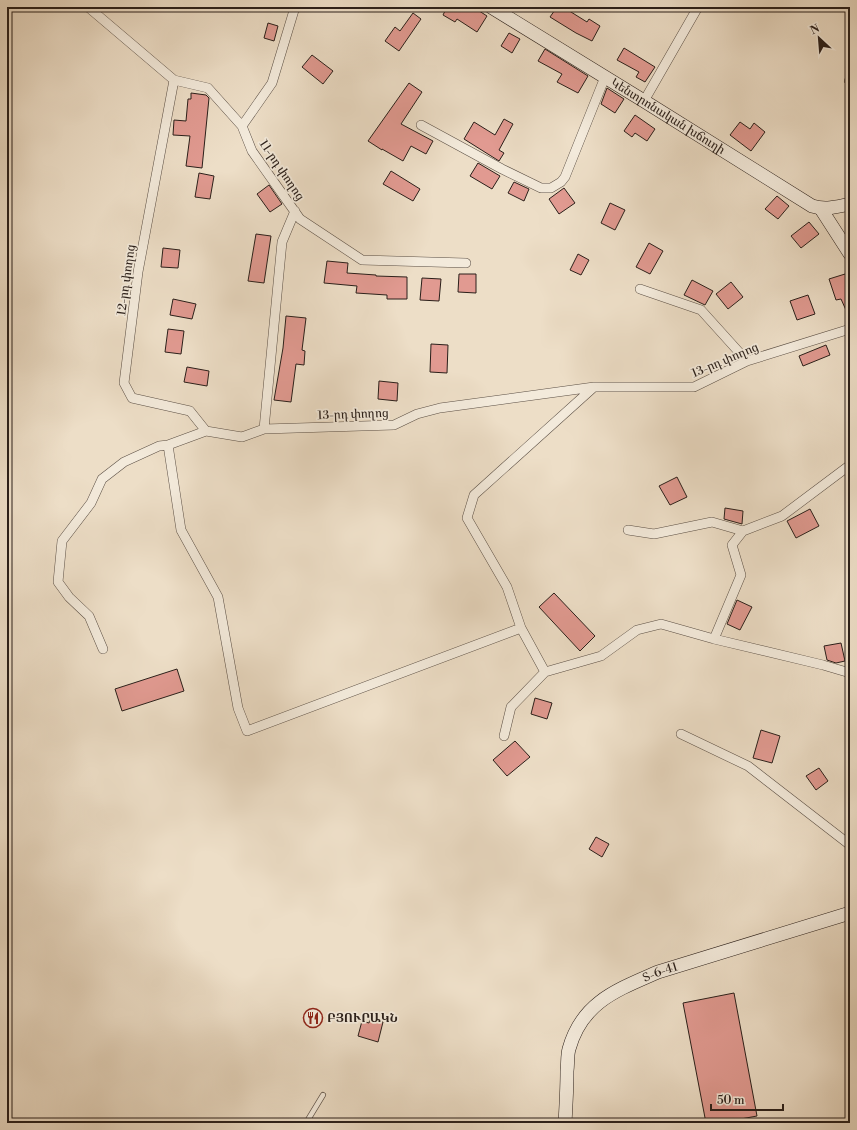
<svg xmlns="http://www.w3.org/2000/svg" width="857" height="1130" viewBox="0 0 857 1130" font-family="'Libre Bodoni','Noto Serif Armenian',serif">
  <rect width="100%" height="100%" fill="#eddec7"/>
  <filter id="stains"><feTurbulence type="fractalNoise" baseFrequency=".005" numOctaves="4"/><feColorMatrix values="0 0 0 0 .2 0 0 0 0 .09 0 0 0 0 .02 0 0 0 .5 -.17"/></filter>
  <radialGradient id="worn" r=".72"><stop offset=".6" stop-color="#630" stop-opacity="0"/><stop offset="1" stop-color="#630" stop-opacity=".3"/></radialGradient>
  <!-- building -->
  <path fill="#e19a91" stroke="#2a1f1a" d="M447,7H473L487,16L477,32L457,19L455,22L443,15Z
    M557,7H563L587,22L589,19L600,26L592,41L576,33L550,17Z
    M413,13L421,19L399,51L385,41L395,27L400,31Z
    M268,23L278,26L274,41L264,38Z
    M509,33L520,39L512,53L501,46Z
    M624,48L655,67L645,82L636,77L639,72L617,60Z
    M545,49L588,76L578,93L557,82L562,74L538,61Z
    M312,55L333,71L323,84L302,67Z
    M409,83L422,92L401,124L433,141L426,154L411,146L403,161L382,149V150L368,141Z
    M607,88L624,99L615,113L601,104Z
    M191,93L206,95L209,98L202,168L186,166L190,136L173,135L174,120L186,121L188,99H191Z
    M635,115L655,129L647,141L635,133L632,137L624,131Z
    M504,119L513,124L499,150L504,153L499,161L464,139L474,122L495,135Z
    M740,122L750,129L754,123L765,132L751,151L730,135Z
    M478,163L500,176L492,189L470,176Z
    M391,171L420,189L413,201L383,184Z
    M199,173L214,176L210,199L195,197Z
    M514,182L529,189L524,201L508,193Z
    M269,185L282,204L270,212L257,194Z
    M564,188L575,203L559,214L549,199Z
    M777,196L789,206L778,219L765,209Z
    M610,203L625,210L615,230L601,223Z
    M809,222L819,234L801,248L791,236Z
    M256,234L271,236L264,283L248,281Z
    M649,243L663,251L650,274L636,267Z
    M163,248L180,250L178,268L161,267Z
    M578,254L589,260L581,275L570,270Z
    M327,261L348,263L347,273L376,275V276L407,277V299H387V295L356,293L357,286L324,283Z
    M459,274H476V293L458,292Z
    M845,274L850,289V319L841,299L836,300L829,279Z
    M422,278L441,279L439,301L420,300Z
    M692,280L713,291L705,305L684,295Z
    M731,282L743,297L728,309L716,294Z
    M808,295L815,314L797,320L790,301Z
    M173,299L196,304L192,319L170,315Z
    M286,316L306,318L302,350L305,351L304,365L296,364L291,402L274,400L283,348Z
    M168,329L184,331L181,354L165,352Z
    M431,344L448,345L447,373L430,372Z
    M826,345L830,355L803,366L799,356Z
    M187,367L209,371L207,386L184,382Z
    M379,381L398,383L397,401L378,399Z
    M677,477L687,497L670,505L659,486Z
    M725,508L743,511L742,524L724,519Z
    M810,509L819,526L796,538L787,521Z
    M554,593L595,636L580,651L539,607Z
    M737,600L752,607L740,630L727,624Z
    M841,643L845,661L836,663L827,660L824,646Z
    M177,669L184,691L122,711L115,689Z
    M535,698L552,703L547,719L531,714Z
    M761,730L780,736L772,763L753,758Z
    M515,741L530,757L507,776L493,760Z
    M819,768L828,781L816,790L806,776Z
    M596,837L609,844L602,857L589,849Z
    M734,993L757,1116L719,1123H706L683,1003Z
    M370,1019L383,1022L378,1042L358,1036L362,1021L369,1023Z"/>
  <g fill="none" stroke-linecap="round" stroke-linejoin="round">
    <!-- lane casing -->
    <g stroke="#5b4f45" stroke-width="6">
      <path id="lane" d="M847,81L850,73
        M306,1123L323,1095"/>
    </g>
    <!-- street casing -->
    <g stroke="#5b4f45" stroke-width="10">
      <path id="street" d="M88,7L174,80L208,88L242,126L252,151L300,219L362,260L466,263
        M174,80L138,272L124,383L132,398L190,411L206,431
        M644,101L698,7
        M421,125L502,169L541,188H551L561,182L565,177L605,77
        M242,126L272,83L295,7
        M640,289L701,310L747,361
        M264,429L282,242L295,211
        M168,445L181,530L218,597L238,708L247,731L521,628
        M628,530L654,534L712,522L743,531L782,516L850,465
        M714,639L741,575L732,545L743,531
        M103,649L89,616L69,597L58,582L62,541L91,503L102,479L124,462L159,446L168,445L206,431L242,437L264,429L394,425L417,414L440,408L594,387H694L747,361L850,329
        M545,672L521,628L507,587L467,518L474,495L594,387
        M681,734L748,766L850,845
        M504,736L511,707L545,672L601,656L637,630L661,624L714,639L823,665L850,673"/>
    </g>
    <!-- secondary casing -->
    <g stroke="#2a1f1a" stroke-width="14">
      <g id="secondary">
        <path id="s1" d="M491,7L644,101L812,206C825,210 837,207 850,204"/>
        <path d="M821,209L850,254"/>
        <path id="s2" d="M565,1123C566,1106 567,1088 567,1071C568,1064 567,1056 569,1049C582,1002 617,990 658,972L850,913"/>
      </g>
    </g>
    <!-- lane -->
    <use href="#lane" stroke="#f3eadb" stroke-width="4.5"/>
    <!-- street -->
    <use href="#street" stroke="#f3eadb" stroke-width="9"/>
    <!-- secondary -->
    <use href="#secondary" stroke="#f3eadb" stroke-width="13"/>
  </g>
  <!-- icons -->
  <defs>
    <g id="restaurant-ring" transform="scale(1)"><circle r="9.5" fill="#f3eadb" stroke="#8f2418" stroke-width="1.5"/><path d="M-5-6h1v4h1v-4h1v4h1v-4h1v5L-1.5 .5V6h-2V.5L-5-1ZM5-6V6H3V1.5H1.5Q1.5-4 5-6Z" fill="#8f2418"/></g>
  </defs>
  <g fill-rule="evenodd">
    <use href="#restaurant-ring" x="313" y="1018"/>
  </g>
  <g text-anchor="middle" stroke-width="3.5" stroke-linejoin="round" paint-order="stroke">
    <!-- street labels -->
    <g font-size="12" fill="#2a1f1a" stroke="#f3eadb">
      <text dy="4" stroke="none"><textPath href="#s1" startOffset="208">Կենտրոնական խճուղի</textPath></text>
      <text transform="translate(282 170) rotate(56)" y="4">11-րդ փողոց</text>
      <text transform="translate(126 280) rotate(-82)" y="4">12-րդ փողոց</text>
      <text transform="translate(725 360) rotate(-23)" y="4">13-րդ փողոց</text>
      <text transform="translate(353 414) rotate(-2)" y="4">13-րդ փողոց</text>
      <text dy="4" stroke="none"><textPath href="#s2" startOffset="199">Տ-6-41</textPath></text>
    </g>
    <!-- poi labels -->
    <g font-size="12" font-weight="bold" fill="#2a1f1a" stroke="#f3eadb" text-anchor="start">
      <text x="327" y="1022">ԲՅՈՒՐԱԿՆ</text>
    </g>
  </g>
  <!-- margin -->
  <rect width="857" height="1130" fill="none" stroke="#eddec7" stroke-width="24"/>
  <rect x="8" y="8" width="841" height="1114" fill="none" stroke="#2a1f1a" stroke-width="2"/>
  <rect x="12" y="12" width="833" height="1106" fill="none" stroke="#2a1f1a"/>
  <!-- north arrow -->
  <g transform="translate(819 38) rotate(334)" stroke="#f3eadb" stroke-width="3" paint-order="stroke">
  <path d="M0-3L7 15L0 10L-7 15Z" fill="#2a1f1a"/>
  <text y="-6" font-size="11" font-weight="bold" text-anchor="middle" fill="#2a1f1a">N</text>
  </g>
  <!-- scale -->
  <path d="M711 1104v6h72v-6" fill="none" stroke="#2a1f1a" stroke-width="2"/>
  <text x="717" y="1104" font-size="12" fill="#2a1f1a" stroke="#f3eadb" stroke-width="3" paint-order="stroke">50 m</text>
  <rect width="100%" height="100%" filter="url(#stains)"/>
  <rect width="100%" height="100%" fill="url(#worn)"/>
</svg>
